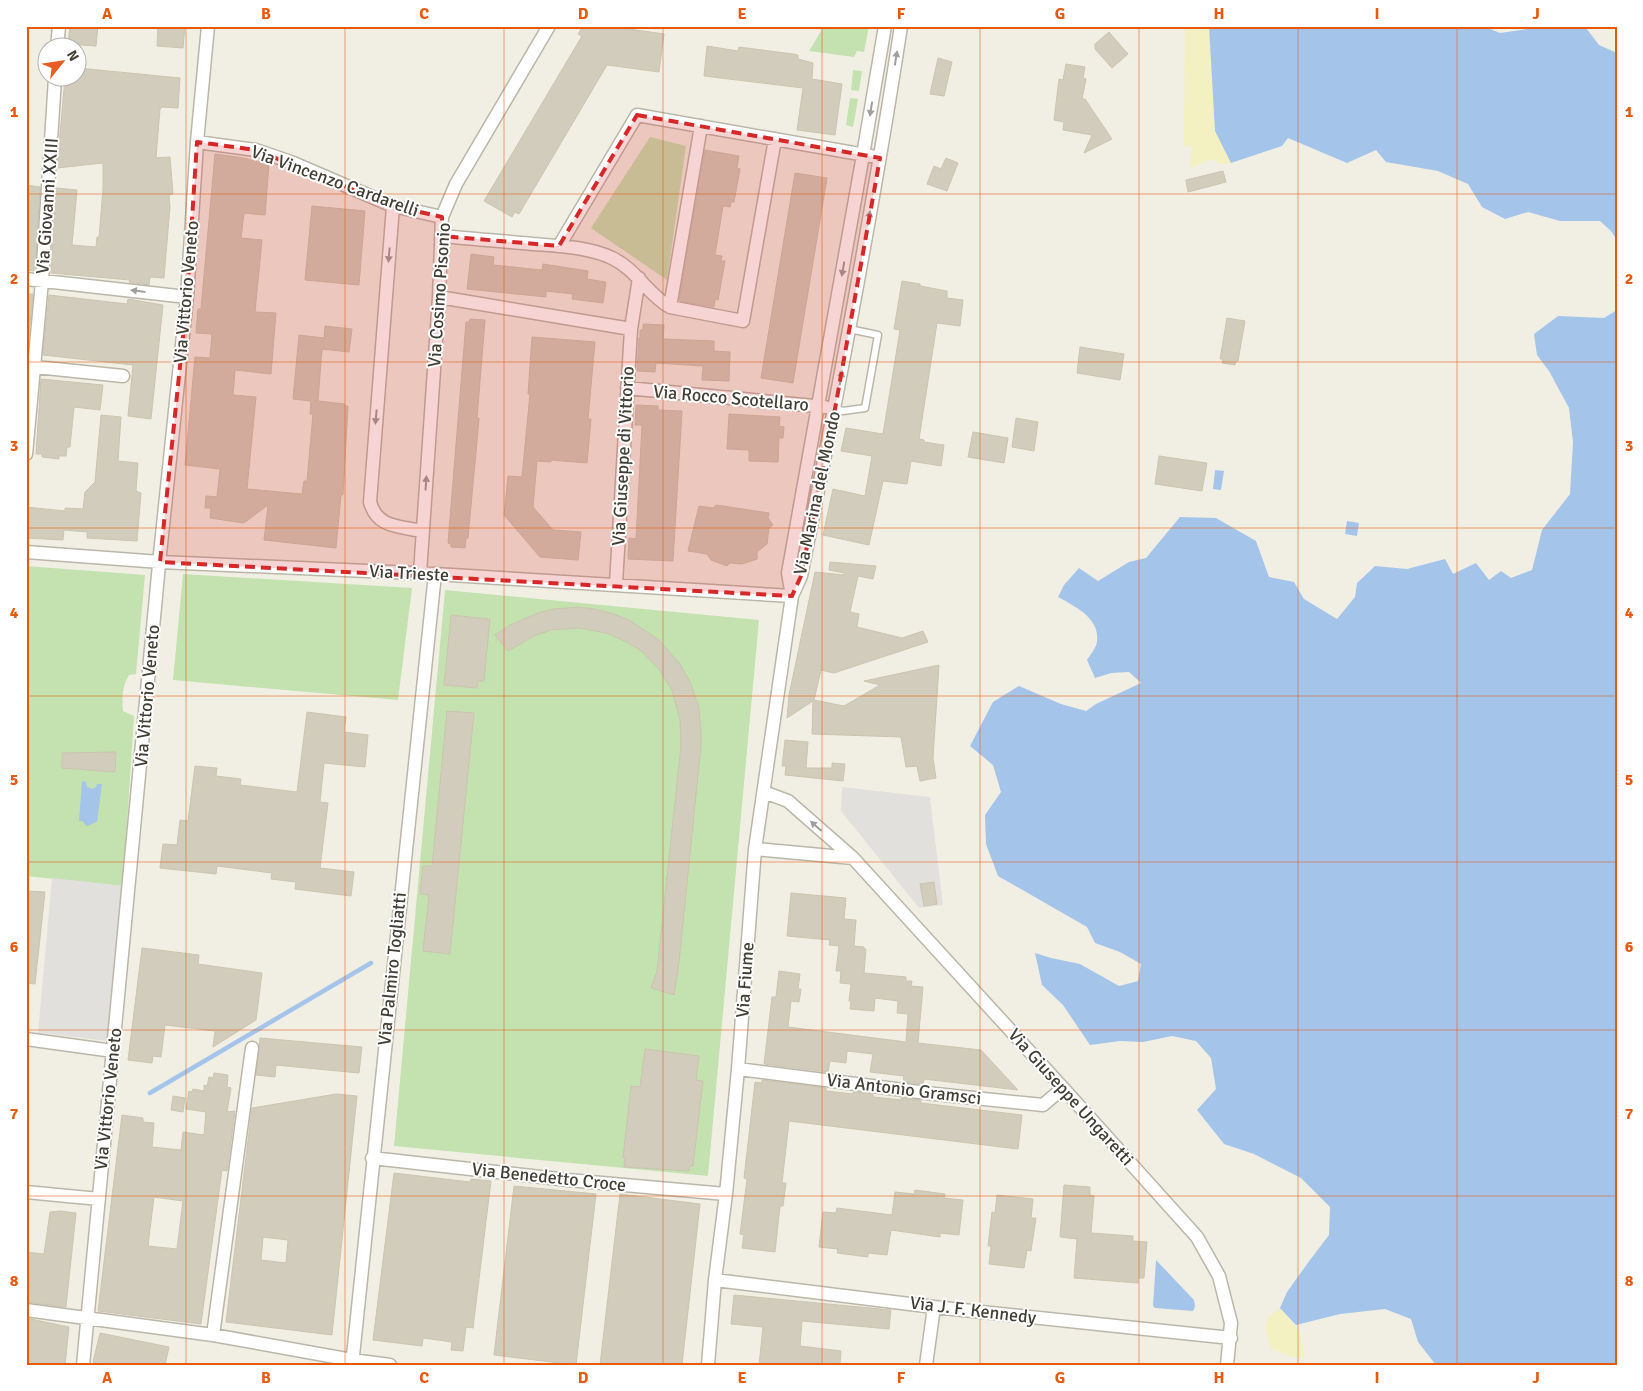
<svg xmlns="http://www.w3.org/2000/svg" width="1643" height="1391" viewBox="0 0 1643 1391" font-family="Signika,sans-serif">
  <rect width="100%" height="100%" fill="#f1efe4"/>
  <!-- green -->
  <path fill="#c4e2b0" d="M824,26H869L864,52L857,51L854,57L809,51Z
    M853,70L862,71L859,91L851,90Z
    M850,98L858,99L853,127L846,125Z
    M650,137L686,146L667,280L591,228Z
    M26,566L145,575L136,674L129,675C122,687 122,697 123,711L134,716L123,886L26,876Z
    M183,574L412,588L398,700L173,680Z
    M445,590L759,620L708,1176L394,1146Z"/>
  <!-- sand -->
  <path fill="#f3f0c2" d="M1185,26H1209L1215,131L1231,163L1220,164L1212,159L1190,168L1192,146H1184Z
    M1280,1308L1300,1332L1305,1358L1292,1357L1271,1349L1265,1328L1268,1317Z"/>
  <!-- parking -->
  <path fill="#e2e0dc" d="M842,787L930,797L943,905L919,908L841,811Z
    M52,878L123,886L109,1041L38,1033Z"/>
  <!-- water -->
  <path fill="#a4c4ea" d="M1209,26H1483L1500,33L1547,26L1586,28L1599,45L1617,53V240L1611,231L1600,221H1560L1528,212L1505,219L1482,207L1468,184L1438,171L1386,162L1376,150L1347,163L1288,138L1282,146L1231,163L1215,131Z
    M1617,310V1365H1436L1418,1342L1411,1319L1385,1309L1340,1314L1296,1325L1280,1308L1287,1292L1310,1260L1329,1235L1330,1207L1301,1178L1254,1154L1224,1144L1197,1110L1216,1089L1211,1058L1196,1041L1172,1036L1143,1042L1120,1041L1090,1045L1063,1005L1042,985L1035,953L1051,958L1080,964L1119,986L1138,981L1141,964L1120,952L1095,943L1087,927L998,876L986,844L985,815L1001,792L993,765L970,746L993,702L1019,686L1061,704L1086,711L1096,704L1141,683L1129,672L1111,673L1095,678L1087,660C1090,655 1096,648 1097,642C1100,618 1076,607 1058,597L1064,585L1079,568L1098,581L1129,562L1146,558L1180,517L1216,518L1256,541L1269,577L1294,582L1304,599L1337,619L1355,597L1357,583L1375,566L1407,569L1445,559L1453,574L1476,563L1489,580L1501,571L1511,578L1532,570L1542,530L1570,494L1573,442L1569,408L1549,371L1537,355L1534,334L1558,316L1604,318Z
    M1215,470L1224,471L1221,490L1213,489Z
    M1347,521L1359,523L1357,536L1345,534Z
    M82,781L86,782L87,787L92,789L96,787L97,784H102L97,822C93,822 92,825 87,826L82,821H79Z
    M1156,1260L1194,1300L1195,1307L1193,1311L1155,1308L1153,1306Z"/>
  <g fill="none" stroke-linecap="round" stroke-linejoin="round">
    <!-- stream -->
    <path stroke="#a4c4ea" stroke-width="4.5" d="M150,1093L371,963"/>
  </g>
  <!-- building -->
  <path fill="#d1ccbb" stroke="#ccc4af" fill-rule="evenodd" d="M70,26H98L96,46L68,44Z
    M158,26H185L183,48L157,46Z
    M583,26H607L664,34L659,72L607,65L519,214L515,212L512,217L484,201L582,36L578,34Z
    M1109,32L1128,54L1112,68L1095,49V44Z
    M707,46L738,51L739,47L793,54L798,55V59L813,63L812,79L842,84L835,135L797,130L803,88L704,76Z
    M938,58L952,62L944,96L930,94Z
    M1066,64L1085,67L1083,78L1086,79L1082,99H1085L1112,139L1084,153L1092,135L1063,130L1064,122L1054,120L1059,79L1063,80Z
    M78,68L180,78L178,108L162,107L160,109L156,158L170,157L173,194L169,195L170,207L164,278L150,277L149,285L129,282L130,280L51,273L56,188L77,190L72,245L96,247L97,237H99L103,189V163L57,168L65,78H78Z
    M705,150L739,156L737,168L740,169L734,202H731L730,207L723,206L715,255L722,256L721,261H725L718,300L715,299L714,307L679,301Z
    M215,154L243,158L269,164L265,215L244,213L241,238L262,240L255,312L276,313L271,374L235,370L233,395L256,397L247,489L302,494L304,481H307L313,414H310L311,401L293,399L299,335L324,338L325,326L352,329L349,352L322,349L318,401L345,404L344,406H348L343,495H341L336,548L264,540L268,505L244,523L210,518L211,508H205L206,496L217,497L220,469L185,465L195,357L210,358L212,334L196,333L198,309H201Z
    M946,158L958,163L947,191L927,184L934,166L941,169Z
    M1223,171L1226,182L1188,192L1186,180Z
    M795,173L827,178L793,383L761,378Z
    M26,185L40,187L35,271L26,270Z
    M312,206L365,211L359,285L305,280Z
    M471,254L494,257L493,265L542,270L543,264L588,271L587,279L606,282L603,303L572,299L573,294L546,291V297L467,289Z
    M902,281L920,284V286L947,291V298L963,300L960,326L937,323L919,439L924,440V442L944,445L941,466L911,461L907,484L883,481L869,545L823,535L833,489L865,496L872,456L841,451L846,428L883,434L900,330L894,329Z
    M26,294H33L28,342H26Z
    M49,295L127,304L128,299L163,305L151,419L128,416L133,365L43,355Z
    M1227,318L1245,321L1238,361H1236L1235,365L1222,363L1223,359H1220Z
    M470,319L485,320L477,418H479L476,452L468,538H466L465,548L451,547V544L448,543L466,322H469Z
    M643,324L664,325L663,339L714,341V351L730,352L729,381L702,380L703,366L656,363L655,372L637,371L639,338H640V330H643Z
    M532,337L595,342L588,419H591L587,463L551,460V462L537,461L533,507L553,530L581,532L578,560L540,557L504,515L508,476L522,477L530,394H528Z
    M1080,347L1124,354L1120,380L1077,373Z
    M41,379L103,385L100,410L74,407L70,447H67L66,456H59V459L42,457V454H36Z
    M636,405L658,406V410L682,411L673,561L628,559L629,538L636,539L642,425H635Z
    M729,414L780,417L779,426L784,427L783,438H779L778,462L749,461V450L727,449Z
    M101,415L121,417L118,461L138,463L136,491L141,493L137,541L87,538V532L64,530L63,540L26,538V507L65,511V508L83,509L85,492L95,482Z
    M1016,418L1038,422L1034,451L1012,447Z
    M973,432L1008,438L1004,463L968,457Z
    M1159,456L1207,463L1202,491L1155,484Z
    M716,505L769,513L768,518L773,525L769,528L767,544L757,552V559L742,564L730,563L727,566L711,560L707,554L688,551L699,506L713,508Z
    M830,562L876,566L873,579L858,576L850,612L859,614L857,627L902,638L923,631L928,642L834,673L821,670L814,700L844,706L880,685L864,681L939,665L933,758L936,778L920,781L917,766L906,767L901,737L812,734L813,701L787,718L789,695L815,572L844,575V573L829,570Z
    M578,607L594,609L614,614L631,621L659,640L680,664L690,682L699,708L701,731V745L679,963L674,995L651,988L657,971L681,745L680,720L672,690L658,668L641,651L627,642L606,633L579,628L551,630L534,636L508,651L495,635L510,625L538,613L553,609Z
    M451,615L490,619L484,681H478L477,688L444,685Z
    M447,711L474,713L450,954L423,951L429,895L420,894L423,866H432Z
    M307,712L346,717L344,732L368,735L365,767L324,763L320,802L328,803L320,868L354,872L351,896L295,889L296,882L271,879L272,873L217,866L216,874L160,868L163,844L177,845L180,820L188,821L195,766L217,768L216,776L241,779L240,785L297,792Z
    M785,740L808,742L806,768H832V763L845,764L843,781L785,775L786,766H782Z
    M116,752L115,772L62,768V753Z
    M934,882L937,904L924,906L920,884Z
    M26,891L45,892L35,984L26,983Z
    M791,893L846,898L844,919L856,920L854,946L864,947V949H866L864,973L906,977V981H912L911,986L923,987L918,1043L981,1050L1018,1090L924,1079L923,1084L903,1082L904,1076L870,1072L873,1054L847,1051L846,1063L830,1061L828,1072L764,1064L772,997H776L779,971L800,974L798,989H801L799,1002L791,1001L788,1027L906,1042L908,1014L897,1013L898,1001L875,998L874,1011L850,1009L851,1001H849L851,984L840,983L841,971H836L839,946L829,945L830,940L787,936Z
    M142,948L199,955L198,964L262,973L256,1020L213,1047L215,1031L165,1025L161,1057L153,1056L152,1063L128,1060Z
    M260,1038L362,1047L359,1073L276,1065L275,1077L256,1075Z
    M645,1049L699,1056L696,1080L703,1081L693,1166H690L689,1171L624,1167L625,1158H623L631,1086L640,1087Z
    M214,1073L228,1075L227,1087L231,1088L227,1112L235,1111L227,1171L222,1170L201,1324L98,1311L122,1115L143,1118V1122L154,1123L152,1147L181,1150L183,1132L204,1135L206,1112L186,1109L189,1091L192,1092L193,1089L204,1091V1085L207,1086L209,1077L213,1078ZM154,1197L183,1201L177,1249L148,1246Z
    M762,1080L826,1088V1091L853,1094V1092L873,1094V1097L901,1100V1098L921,1100V1103L1022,1115L1018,1149L789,1121L782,1183H786L783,1206H780L775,1252L742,1248L744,1235L740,1234L747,1179L744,1178L755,1082L762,1083Z
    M336,1094L357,1096L332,1335L226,1322L252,1108ZM263,1237L288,1240L286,1263L261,1260Z
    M173,1096L185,1098L183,1112L171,1110Z
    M394,1173L470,1182L471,1179L491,1181L473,1328L466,1327L463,1351L451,1350L452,1342L423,1338L422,1346L373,1340Z
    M1064,1185L1090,1187V1195L1094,1196L1091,1233L1133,1236V1241L1147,1242L1144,1278H1138V1283L1074,1278L1077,1239L1060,1237Z
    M514,1186L596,1194L576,1365L494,1355Z
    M915,1190L945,1194L944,1198L963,1200L959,1235L940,1233V1237L891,1230L887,1255L868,1253V1257L837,1253L838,1249L819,1247L823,1212L836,1213L837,1208L892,1215L895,1192L914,1194Z
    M620,1194L700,1204L682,1365H600Z
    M997,1195L1033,1199L1031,1218H1036L1031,1251L1027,1250L1024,1268L989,1264L991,1246H988L992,1212L995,1213Z
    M60,1211L76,1213L66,1307L26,1302V1252L44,1254L50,1212Z
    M734,1295L891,1310L889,1329L802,1321L800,1346L841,1351L840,1365H759L763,1327L731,1324Z
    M26,1318L69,1327L65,1365H26Z
    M100,1333L169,1347L165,1365H106L93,1362Z"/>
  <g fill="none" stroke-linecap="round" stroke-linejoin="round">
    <!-- service casing -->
    <g stroke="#bbb7a8" stroke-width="9">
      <path id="service" d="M835,409L843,411L865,408L878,335L849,329"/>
    </g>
    <!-- minor casing -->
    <g stroke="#bbb7a8" stroke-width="15">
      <path id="minor" d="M57,48L59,26
        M197,142L256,150L291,162L393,206L442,217
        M393,206L370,502C377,528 399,526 422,531
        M442,236C472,239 503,241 533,244C559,246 589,247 612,258C636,269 648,295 670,307L743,321L775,139
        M559,246L637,115L871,156
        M26,279L187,297
        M439,297L631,329
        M670,307L701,126
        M26,366L123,376
        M627,388L825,407
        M26,454L42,281L55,78
        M26,552L160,562L435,574L792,596
        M420,573L439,297L442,217L456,184L549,26
        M616,584L631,329L639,278
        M792,596L788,573L863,155L885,26
        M764,792L788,801L853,858L1063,1088L1197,1237L1219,1276L1231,1323L1227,1365
        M755,849L853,858
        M26,1039L113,1051
        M738,1069L935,1094L1043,1105L1063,1088
        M372,1158L568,1180L726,1194
        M26,1192L99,1199
        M715,1280L934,1307L1231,1338
        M26,1310L213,1335L352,1360L390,1365
        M213,1335L252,1048
        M83,1365L160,554L187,297L197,142L208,26
        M352,1365L435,574
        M708,1365L715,1280L726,1194L738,1069L755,849L792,596L801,576C838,393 873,210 901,26
        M926,1365L934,1307"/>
    </g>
    <!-- service -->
    <use href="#service" stroke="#fff" stroke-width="6"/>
    <!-- minor -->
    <use href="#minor" stroke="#fff" stroke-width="12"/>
  </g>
  <!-- one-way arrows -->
  <defs><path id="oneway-solid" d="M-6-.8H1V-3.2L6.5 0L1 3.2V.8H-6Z" transform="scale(1.25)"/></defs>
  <g fill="#a09f9a">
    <use href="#oneway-solid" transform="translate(896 58) rotate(-81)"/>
    <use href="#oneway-solid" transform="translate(871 109) rotate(99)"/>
    <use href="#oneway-solid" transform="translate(869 218) rotate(-80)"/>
    <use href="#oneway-solid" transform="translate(389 255) rotate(95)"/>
    <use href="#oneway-solid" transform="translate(843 269) rotate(100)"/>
    <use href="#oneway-solid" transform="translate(138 291) rotate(-173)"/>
    <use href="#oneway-solid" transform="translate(841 378) rotate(-80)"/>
    <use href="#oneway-solid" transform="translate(376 417) rotate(95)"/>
    <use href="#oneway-solid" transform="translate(426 483) rotate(-86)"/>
    <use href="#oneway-solid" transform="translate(816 826) rotate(-139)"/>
  </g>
  <!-- marked area -->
  <path fill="#d62828" fill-opacity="0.2" stroke="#d62828" stroke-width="4" stroke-dasharray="10 6" stroke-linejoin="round" d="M637,115L880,158L835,409L801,576L792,596L160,562L187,297L197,142L256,150L393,206L442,217V236L559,246Z"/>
  <!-- grid -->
  <path fill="none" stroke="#e8590c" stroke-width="1" stroke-opacity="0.55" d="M186,26V1365M345,26V1365M504,26V1365M663,26V1365M822,26V1365M980,26V1365M1139,26V1365M1298,26V1365M1457,26V1365M26,194H1617M26,362H1617M26,528H1617M26,696H1617M26,862H1617M26,1030H1617M26,1196H1617"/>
  <g text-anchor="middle" stroke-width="4" stroke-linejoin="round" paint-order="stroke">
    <!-- street labels -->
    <g font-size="18" fill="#423f35" stroke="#fff">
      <text transform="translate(335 181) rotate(20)" y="6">Via Vincenzo Cardarelli</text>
      <text transform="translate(47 206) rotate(-86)" y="6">Via Giovanni XXIII</text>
      <text transform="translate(186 292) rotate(-85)" y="6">Via Vittorio Veneto</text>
      <text transform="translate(439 295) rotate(-86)" y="6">Via Cosimo Pisonio</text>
      <text transform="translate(731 398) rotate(5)" y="6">Via Rocco Scotellaro</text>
      <text transform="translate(623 456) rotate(-87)" y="6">Via Giuseppe di Vittorio</text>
      <text transform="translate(817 493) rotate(-78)" y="6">Via Marina del Mondo</text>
      <text transform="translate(409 573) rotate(3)" y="6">Via Trieste</text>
      <text transform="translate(147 696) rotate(-85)" y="6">Via Vittorio Veneto</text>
      <text transform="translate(392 969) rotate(-84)" y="6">Via Palmiro Togliatti</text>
      <text transform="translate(745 980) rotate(-86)" y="6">Via Fiume</text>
      <text transform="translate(904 1089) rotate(7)" y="6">Via Antonio Gramsci</text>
      <text transform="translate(1071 1097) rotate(48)" y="6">Via Giuseppe Ungaretti</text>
      <text transform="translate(108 1099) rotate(-84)" y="6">Via Vittorio Veneto</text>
      <text transform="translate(549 1177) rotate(6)" y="6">Via Benedetto Croce</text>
      <text transform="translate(973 1310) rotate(7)" y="6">Via J. F. Kennedy</text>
    </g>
  </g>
  <!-- border -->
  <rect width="1643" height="1391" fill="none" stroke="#ffffff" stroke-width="55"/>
  <!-- north arrow -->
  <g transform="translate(62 62) rotate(60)"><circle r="24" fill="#ffffff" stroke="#b3b2ae"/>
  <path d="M0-4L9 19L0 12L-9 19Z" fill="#e95d23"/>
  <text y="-8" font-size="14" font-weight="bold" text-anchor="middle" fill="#423f35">N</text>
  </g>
  <rect x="28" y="28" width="1588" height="1336" fill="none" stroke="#e8590c" stroke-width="2"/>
  <g font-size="16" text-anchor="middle" font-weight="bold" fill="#e8590c">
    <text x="107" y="19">A</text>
    <text x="266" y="19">B</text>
    <text x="424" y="19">C</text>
    <text x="583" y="19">D</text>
    <text x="742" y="19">E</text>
    <text x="901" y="19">F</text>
    <text x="1060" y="19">G</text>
    <text x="1219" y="19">H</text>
    <text x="1377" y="19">I</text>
    <text x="1536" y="19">J</text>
    <text x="14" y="117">1</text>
    <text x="1629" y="117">1</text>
    <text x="14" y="284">2</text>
    <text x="1629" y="284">2</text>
    <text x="14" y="451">3</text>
    <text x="1629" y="451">3</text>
    <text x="14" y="618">4</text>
    <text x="1629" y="618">4</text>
    <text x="14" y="785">5</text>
    <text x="1629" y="785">5</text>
    <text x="14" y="952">6</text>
    <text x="1629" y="952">6</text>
    <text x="14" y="1119">7</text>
    <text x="1629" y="1119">7</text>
    <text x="14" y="1286">8</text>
    <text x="1629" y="1286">8</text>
    <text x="107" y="1383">A</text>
    <text x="266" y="1383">B</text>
    <text x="424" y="1383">C</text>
    <text x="583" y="1383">D</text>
    <text x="742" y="1383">E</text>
    <text x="901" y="1383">F</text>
    <text x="1060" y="1383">G</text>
    <text x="1219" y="1383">H</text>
    <text x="1377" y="1383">I</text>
    <text x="1536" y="1383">J</text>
  </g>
</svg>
